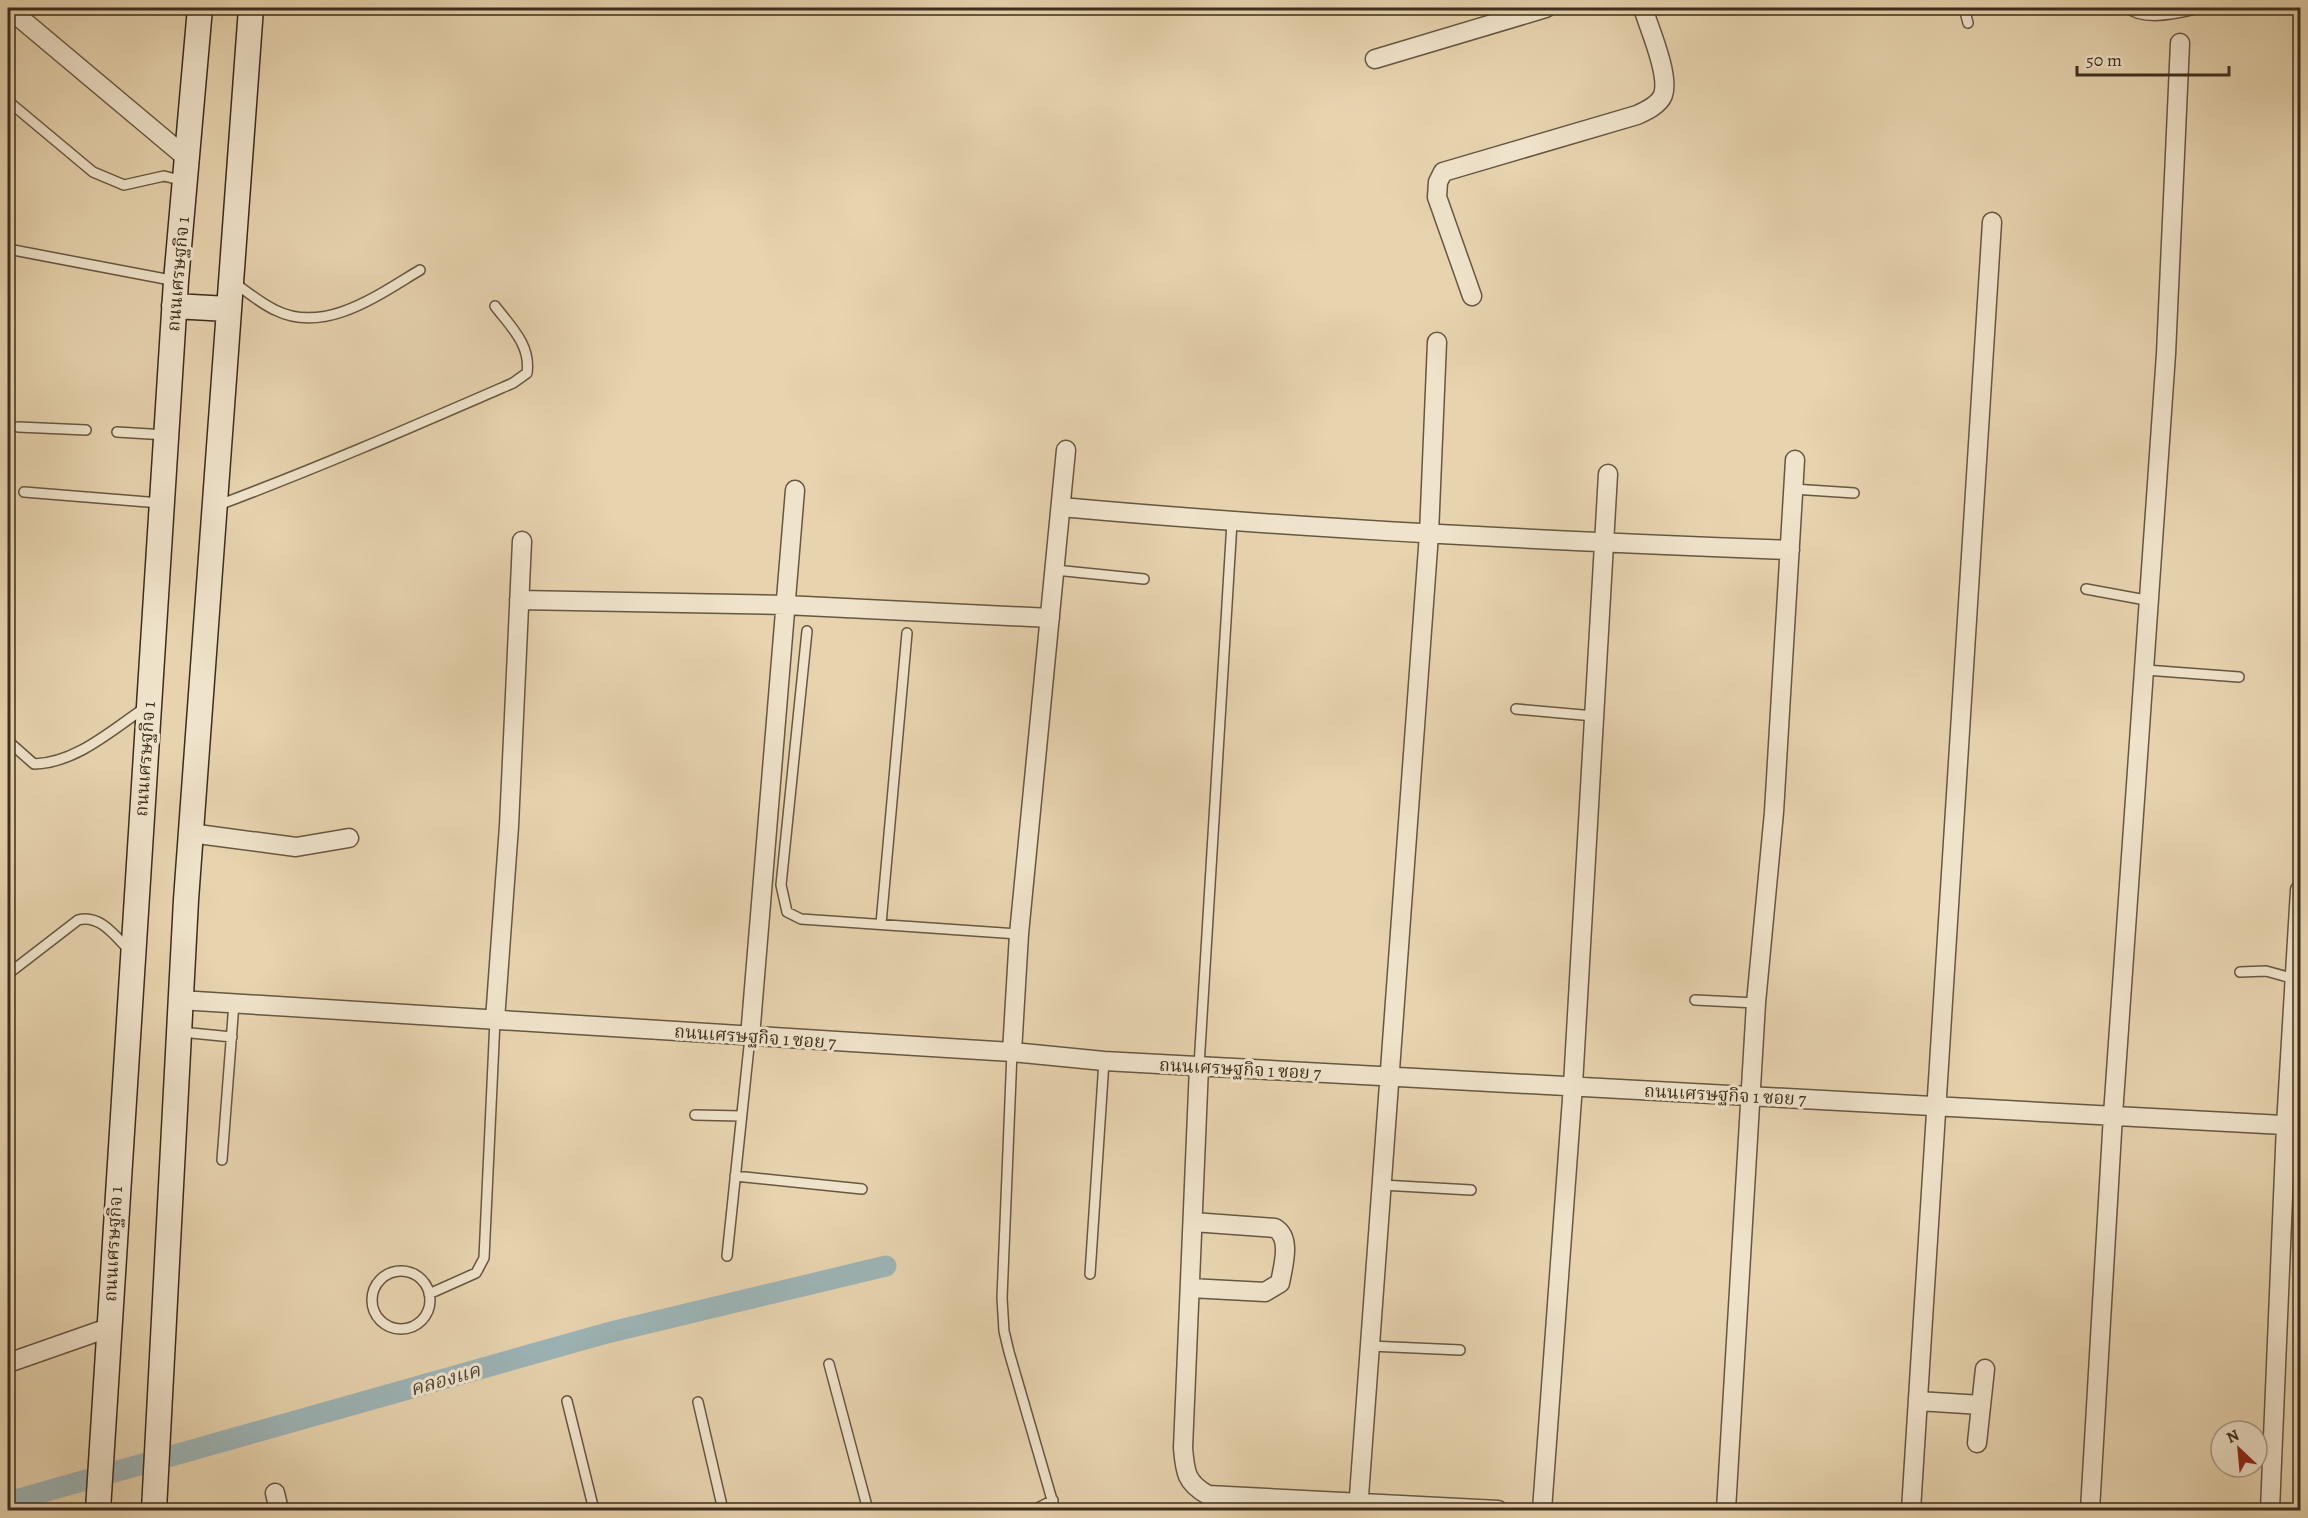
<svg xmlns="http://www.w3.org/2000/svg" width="2308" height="1518" viewBox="0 0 2308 1518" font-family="Alegreya,'Noto Serif Thai',serif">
  <rect width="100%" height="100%" fill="#e7d4af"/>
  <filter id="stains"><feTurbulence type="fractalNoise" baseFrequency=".00333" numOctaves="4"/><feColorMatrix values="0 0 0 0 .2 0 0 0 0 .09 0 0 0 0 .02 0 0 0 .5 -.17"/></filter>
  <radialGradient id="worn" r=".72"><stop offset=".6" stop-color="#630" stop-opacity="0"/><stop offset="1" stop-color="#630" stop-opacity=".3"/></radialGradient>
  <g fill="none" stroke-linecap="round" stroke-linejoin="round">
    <!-- canal -->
    <path stroke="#9db5b7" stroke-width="21" d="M8,1502L607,1333L886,1266"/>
    <!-- service casing -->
    <g stroke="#675741" stroke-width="12">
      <path id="service" d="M1964,8L1968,23
        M2128,8C2144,22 2181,13 2199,8
        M8,101L93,172L124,185L164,176L184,181
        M8,249L176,281
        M232,281C246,291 260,303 275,310C325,335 378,295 420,270
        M18,427L86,430
        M117,432L166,435
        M1793,489L1854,493
        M24,492L160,503
        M216,506C318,468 414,426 513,383L527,373C531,345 511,327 495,306
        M1055,570L1144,579
        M2086,589L2151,601
        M807,631L781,885L787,912L801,919L1019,934
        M2146,670L2239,677
        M1516,709L1594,716
        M8,741L34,764C76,763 112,730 146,707
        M881,924L907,633
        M2240,972L2266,971L2295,979
        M8,974L78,920C100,914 115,936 129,950
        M1695,1000L1756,1003
        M181,1032L232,1037
        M1012,1052L1002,1298L1004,1331L1009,1352L1055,1510
        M1199,1066L1232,522
        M695,1115L741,1116
        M222,1160L234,1003
        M735,1176L862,1189
        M1382,1185L1471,1190
        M727,1256L750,1037
        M372 1300a29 29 0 1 1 58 0a29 29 0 1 1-58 0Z
        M1090,1274L1104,1061
        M429,1294L476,1273L484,1258L495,1020
        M1370,1346L1460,1350
        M829,1364L868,1510
        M567,1401L594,1510
        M698,1402L723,1510
        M1034,1510L1053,1500"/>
    </g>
    <!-- minor casing -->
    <g stroke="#675741" stroke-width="21">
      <path id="minor" d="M8,8L188,159
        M1375,59L1546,8
        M1472,296L1437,197L1438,182L1443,172L1637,115C1646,111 1659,105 1663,95C1670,75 1649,28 1643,8
        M1061,507C1303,529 1546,541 1790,550
        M519,600L785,605L1050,618
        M190,833L296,847L349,838
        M180,1000L1012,1052L1104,1061L2300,1126
        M495,1020L509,826L522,541
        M750,1037L795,490
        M1012,1052L1019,934L1066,450
        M1199,1066L1183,1448C1185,1472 1186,1483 1208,1495L1498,1510
        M1190,1288L1265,1292L1280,1283C1283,1266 1292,1238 1275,1228L1193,1222
        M8,1363L108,1328
        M1918,1401L1981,1405
        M1977,1443L1985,1369
        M275,1493L279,1510
        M1358,1510L1429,534L1437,342
        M1542,1510L1573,1085L1608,474
        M1726,1510L1756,1003L1774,812L1795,460
        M1911,1510L1992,222
        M2090,1510L2113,1115L2166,354L2180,43
        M2270,1510L2286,1125L2300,890"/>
    </g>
    <!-- secondary casing -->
    <g stroke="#3c2d1c" stroke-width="27">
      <path id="secondary" d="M174,306L228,309
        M98,1510L176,281L200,8
        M154,1510L186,900L251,8"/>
    </g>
    <!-- service -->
    <use href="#service" stroke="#efe3cb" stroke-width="9"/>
    <!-- minor -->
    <use href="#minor" stroke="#efe3cb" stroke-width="18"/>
    <!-- secondary -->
    <use href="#secondary" stroke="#efe3cb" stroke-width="24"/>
  </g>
  <g text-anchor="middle" stroke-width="6" stroke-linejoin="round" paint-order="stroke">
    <!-- street labels -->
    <g font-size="18" fill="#3c2d1c" stroke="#efe3cb">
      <text transform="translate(178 274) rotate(-85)" y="6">ถนนเศรษฐกิจ 1</text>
      <text transform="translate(145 759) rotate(-86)" y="6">ถนนเศรษฐกิจ 1</text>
      <text transform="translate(755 1037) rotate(4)" y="6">ถนนเศรษฐกิจ 1 ซอย 7</text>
      <text transform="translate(1240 1069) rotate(3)" y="6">ถนนเศรษฐกิจ 1 ซอย 7</text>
      <text transform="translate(1725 1095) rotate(3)" y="6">ถนนเศรษฐกิจ 1 ซอย 7</text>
      <text transform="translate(113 1244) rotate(-87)" y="6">ถนนเศรษฐกิจ 1</text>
    </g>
    <!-- water labels -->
    <g font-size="20" font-style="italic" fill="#4f483b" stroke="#efe3cb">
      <text transform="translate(445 1379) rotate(-16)" y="7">คลองแค</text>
    </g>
  </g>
  <!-- margin -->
  <rect width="2308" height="1518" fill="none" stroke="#e7d4af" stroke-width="30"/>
  <rect x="9" y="9" width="2290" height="1500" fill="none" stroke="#3c2d1c" stroke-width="3"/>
  <rect x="15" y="15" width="2278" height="1488" fill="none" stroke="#3c2d1c" stroke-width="1.5"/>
  <!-- north arrow -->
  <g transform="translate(2239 1449) rotate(334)"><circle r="28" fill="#efe3cb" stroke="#a79a85" stroke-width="1.5"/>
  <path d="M0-4.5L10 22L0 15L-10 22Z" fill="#8f2418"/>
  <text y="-9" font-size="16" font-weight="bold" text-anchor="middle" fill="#3c2d1c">N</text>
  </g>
  <!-- scale -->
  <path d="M2077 66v9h152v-9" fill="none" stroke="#3c2d1c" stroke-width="3"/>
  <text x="2086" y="66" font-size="18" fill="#3c2d1c" stroke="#efe3cb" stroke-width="4.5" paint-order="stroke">50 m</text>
  <rect width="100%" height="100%" filter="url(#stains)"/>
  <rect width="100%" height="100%" fill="url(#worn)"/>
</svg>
